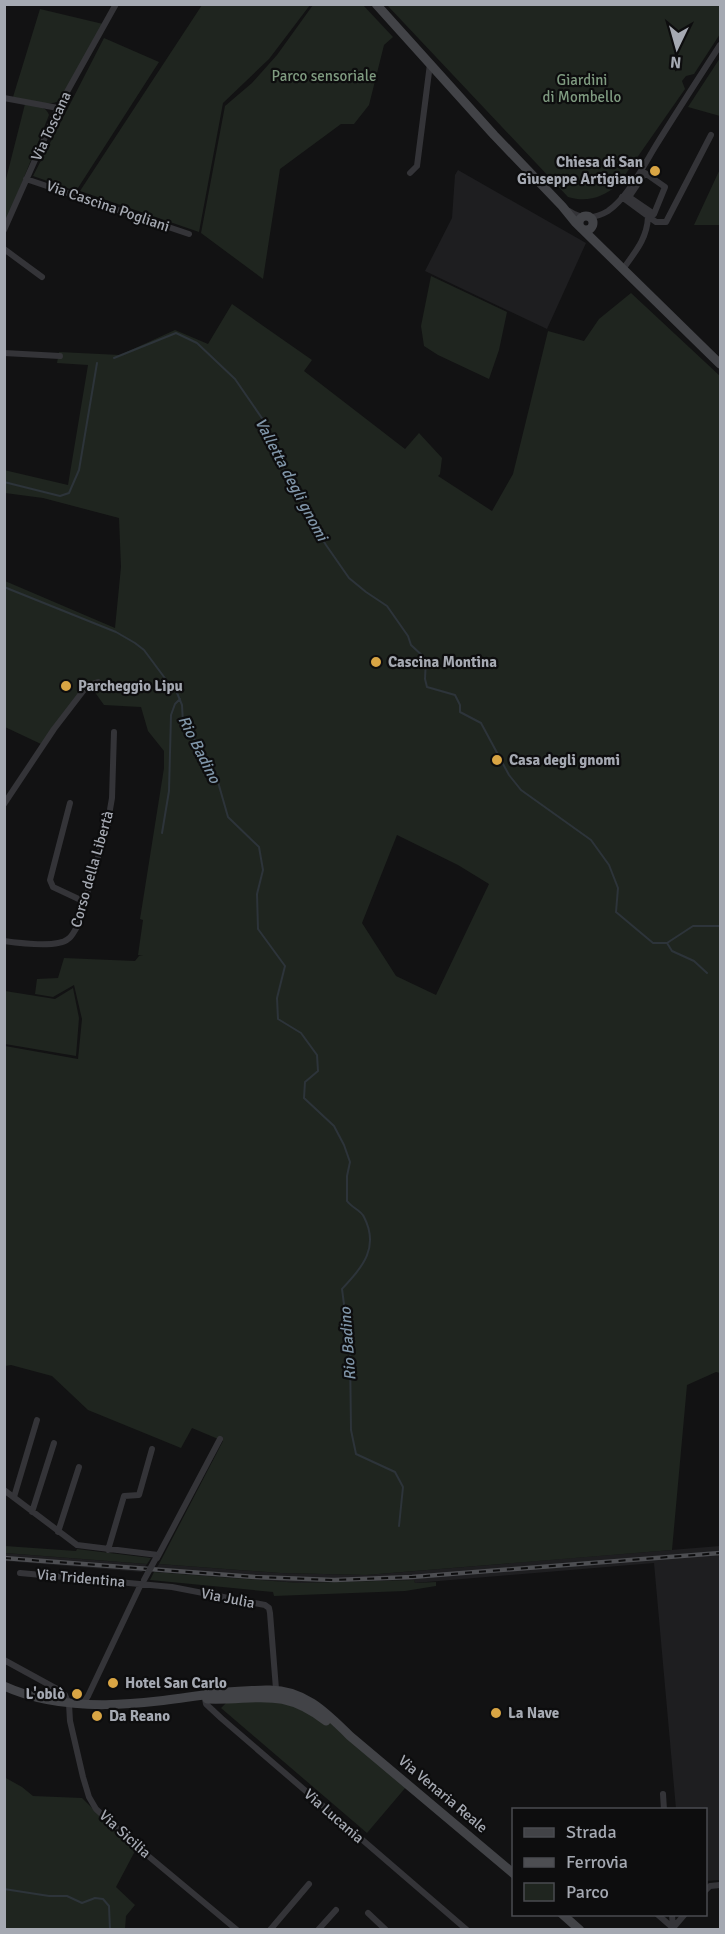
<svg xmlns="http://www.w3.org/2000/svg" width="725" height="1934" viewBox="0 0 725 1934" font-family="Signika,sans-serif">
  <rect width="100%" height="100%" fill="#121213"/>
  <!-- built -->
  <path fill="#1e1e20" d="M458,170L586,243L547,329L425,271L452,218L455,175Z
    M720,1546V1880L706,1881V1810L676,1809L654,1563L415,1583L414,1580L299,1583L154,1572L159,1564L280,1573L366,1575Z
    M4,1553L147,1564L142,1572L5,1561Z"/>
  <!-- green -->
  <path fill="#1f251f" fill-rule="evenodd" d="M202,5H310L269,59L223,103L199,232L80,191Z
    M313,5H363L393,37L384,45L369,105L354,124H341L280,169L263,279L201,233L225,106L252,83L277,55Z
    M387,5H720V34L694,74L686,76L682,81L685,89L618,185C602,197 588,203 568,197Z
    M40,9L103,24L61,100C47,108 28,100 13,97Z
    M104,38L159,62L76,191L33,176Z
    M720,58V116L688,107Z
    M25,104C34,106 46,105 49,115L5,225L4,187Z
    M720,169V225H694Z
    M431,276L507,312L499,350L489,379L438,355L424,346L421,326Z
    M631,293L720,376V1373L716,1372L687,1385L672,1550L366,1575L280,1573L159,1564L223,1441L192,1428L181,1448L88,1410L52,1376L11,1365L5,1366V1046L78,1059L82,1019L74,985L53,997L35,994L37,979L58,978L64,958L135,961L139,956H143L138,955L143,920L140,919L164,768V751L148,731L141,707L104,705L89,684L41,744L5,727V581L115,628L121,567L119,518L43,498L5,493L4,470L68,485L88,365L57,363L59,352L120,355L175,330L208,344L232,304L312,360L304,371L405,449L419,433L442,458L440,474L438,476L492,511L513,474L548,331L584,341L599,319ZM397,835L458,865L489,884L436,995L396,976L362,923Z
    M73,988L79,1018L76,1056L5,1044V991L55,999Z
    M5,1546L76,1551L77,1549L151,1558L147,1564L5,1553Z
    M154,1572L299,1583L414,1580L415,1583L436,1582V1586L405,1591L274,1596L273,1592L150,1580Z
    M274,1698L332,1723L406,1787L367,1833L221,1708L228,1701Z
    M4,1777L22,1787L33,1796L82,1798L135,1851L116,1887L135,1905L126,1916L125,1929H5Z"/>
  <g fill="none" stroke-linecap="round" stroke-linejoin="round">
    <!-- stream -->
    <path stroke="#2d343a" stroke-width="2" d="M114,358L176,333L197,343L235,379L268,427L281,464L298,497L313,516L316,529L326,545L349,578L366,592L387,606L408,636L411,645L426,659L425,679L427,687L455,695L460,705V712L481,723L509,775L521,790L591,840L609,865L618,888L616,912L653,943H667L693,926H720
      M4,482L60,496L69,493L79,470L97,363
      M4,587L116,632L135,643L144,650L167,681
      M175,688L182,705L183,723L202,750L218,782L228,817L259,847L263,870L257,894L258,929L285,966L277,998L278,1019L301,1033L317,1055L318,1071L305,1082L304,1098L334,1126L344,1145L350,1162L347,1176V1201C352,1208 361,1210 364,1217C380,1248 362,1267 342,1289L350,1350L351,1430L356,1454L395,1472L403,1487L399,1526
      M162,833L169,791L171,715L175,704L180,699
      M667,943L672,951L694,961L707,973
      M4,1889L49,1896H67L82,1903L95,1898L103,1899L109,1906L110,1930"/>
    <!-- street -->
    <path stroke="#343438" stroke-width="6" d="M4,98L58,108
      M410,173L417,166L430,64
      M645,173L665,187L654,214L629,197Z
      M26,179L189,234
      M622,197L656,222H666L711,135
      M569,211C581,219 595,219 608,211C627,198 643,167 655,147C676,113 698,79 720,45
      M4,230L58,108L116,4
      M4,249L42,277
      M623,269C635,252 647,239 648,217
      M4,353L60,356
      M70,803L50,880L53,887L85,902
      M4,804L54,729L87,686L98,682
      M4,941C18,943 58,948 68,939C72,937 74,931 77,927L107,827L112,798L114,732
      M4,1490L77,1545L158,1555
      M14,1497L37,1420
      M32,1512L54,1443
      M58,1532L79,1467
      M108,1550L124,1496L139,1495L152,1449
      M157,1558L220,1439
      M20,1573L172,1587L265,1605L269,1608L270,1613L276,1689L274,1693
      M4,1660L57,1689L65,1695L69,1704L70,1721L83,1777L89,1797L96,1809L135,1845L237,1930
      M207,1697L205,1699L206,1704L221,1718L467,1930
      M82,1705L88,1696L141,1584
      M663,1794L664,1810
      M706,1890L710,1886L720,1885
      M368,1913L386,1930
      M657,1914L673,1928
      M672,1914L673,1929
      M673,1928L685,1914
      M270,1930L309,1884
      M318,1930L336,1910"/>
    <!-- secondary -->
    <path stroke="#424347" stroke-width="9" d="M376,4L494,135L562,206L575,222L720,364
      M579 223a7 7 0 1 1 14 0a7 7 0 1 1-14 0Z
      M4,1686C67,1715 143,1704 210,1694C228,1691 247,1691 266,1690C302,1688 326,1712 350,1736L514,1874
      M207,1699C257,1701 281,1686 326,1721
      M562,1914L580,1930"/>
    <!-- rail casing -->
    <g stroke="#4d4e52" stroke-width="4.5">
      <path id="rail" d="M4,1558L255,1577L334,1580L412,1577L720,1553"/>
    </g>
    <!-- rail -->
    <use href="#rail" stroke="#0d0d0e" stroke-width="2" stroke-dasharray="7" stroke-linecap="butt"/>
    <!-- street-bridge -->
    <path stroke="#343438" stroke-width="6" d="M144,1580L156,1558"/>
  </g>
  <!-- markers -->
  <g fill="#d9a544" stroke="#0d0d0e" stroke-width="2">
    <circle cx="655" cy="171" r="6"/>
    <circle cx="376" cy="662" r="6"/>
    <circle cx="66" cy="686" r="6"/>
    <circle cx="497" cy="760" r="6"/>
    <circle cx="113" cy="1683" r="6"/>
    <circle cx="77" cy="1694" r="6"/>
    <circle cx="496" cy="1713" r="6"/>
    <circle cx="97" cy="1716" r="6"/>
  </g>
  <g text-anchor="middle" stroke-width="4.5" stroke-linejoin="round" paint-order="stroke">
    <!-- park labels -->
    <g font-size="15" fill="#7f9b80" stroke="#0d0d0e">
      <text x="324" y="81">Parco sensoriale</text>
      <text x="582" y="85">Giardini<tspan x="582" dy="17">di Mombello</tspan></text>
    </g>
    <!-- street labels -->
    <g font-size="15" fill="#a5a9b2" stroke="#0d0d0e">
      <text transform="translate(51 126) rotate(-65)" y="5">Via Toscana</text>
      <text transform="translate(108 206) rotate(19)" y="5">Via Cascina Pogliani</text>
      <text transform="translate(92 869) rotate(-74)" y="5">Corso della Libertà</text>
      <text transform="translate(81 1578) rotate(5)" y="5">Via Tridentina</text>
      <text transform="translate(228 1598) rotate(11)" y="5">Via Julia</text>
      <text transform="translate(443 1794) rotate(40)" y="5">Via Venaria Reale</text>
      <text transform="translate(334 1816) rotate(41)" y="5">Via Lucania</text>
      <text transform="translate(125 1834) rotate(42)" y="5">Via Sicilia</text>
    </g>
    <!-- poi labels -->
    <g font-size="15" font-weight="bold" fill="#a5a9b2" stroke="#0d0d0e" text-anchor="start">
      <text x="643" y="167" text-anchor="end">Chiesa di San<tspan x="643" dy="17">Giuseppe Artigiano</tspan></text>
      <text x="388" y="667">Cascina Montina</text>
      <text x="78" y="691">Parcheggio Lipu</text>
      <text x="509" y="765">Casa degli gnomi</text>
      <text x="125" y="1688">Hotel San Carlo</text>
      <text x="65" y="1699" text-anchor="end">L'oblò</text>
      <text x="508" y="1718">La Nave</text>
      <text x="109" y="1721">Da Reano</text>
    </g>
    <!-- water labels -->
    <g font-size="16" font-style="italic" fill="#8096a9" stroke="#0d0d0e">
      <text transform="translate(292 479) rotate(62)" y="6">Valletta degli gnomi</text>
      <text transform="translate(200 749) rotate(63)" y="6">Rio Badino</text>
      <text transform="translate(347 1344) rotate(-94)" y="6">Rio Badino</text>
    </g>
  </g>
  <!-- border -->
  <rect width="725" height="1934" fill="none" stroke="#a5a9b2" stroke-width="12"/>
  <!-- legend -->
  <rect x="512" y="1808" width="195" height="108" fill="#0d0d0e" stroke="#4a4b50" stroke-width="1.5"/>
  <rect x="524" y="1828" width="30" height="9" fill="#424347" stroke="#4a4b50" stroke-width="1.5"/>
  <text x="566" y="1838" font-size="18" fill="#a5a9b2">Strada</text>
  <rect x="524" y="1858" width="30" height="9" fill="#4d4e52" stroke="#4a4b50" stroke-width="1.5"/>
  <text x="566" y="1868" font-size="18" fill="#a5a9b2">Ferrovia</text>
  <rect x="524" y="1883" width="30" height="18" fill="#1f251f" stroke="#4a4b50" stroke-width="1.5"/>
  <text x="566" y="1898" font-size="18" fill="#a5a9b2">Parco</text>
  <!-- north arrow -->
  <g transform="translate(677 48) rotate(185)" stroke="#0d0d0e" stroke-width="4.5" paint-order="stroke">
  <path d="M0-4.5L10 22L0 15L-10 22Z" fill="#a5a9b2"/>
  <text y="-9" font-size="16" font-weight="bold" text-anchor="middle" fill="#a5a9b2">N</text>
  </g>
</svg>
